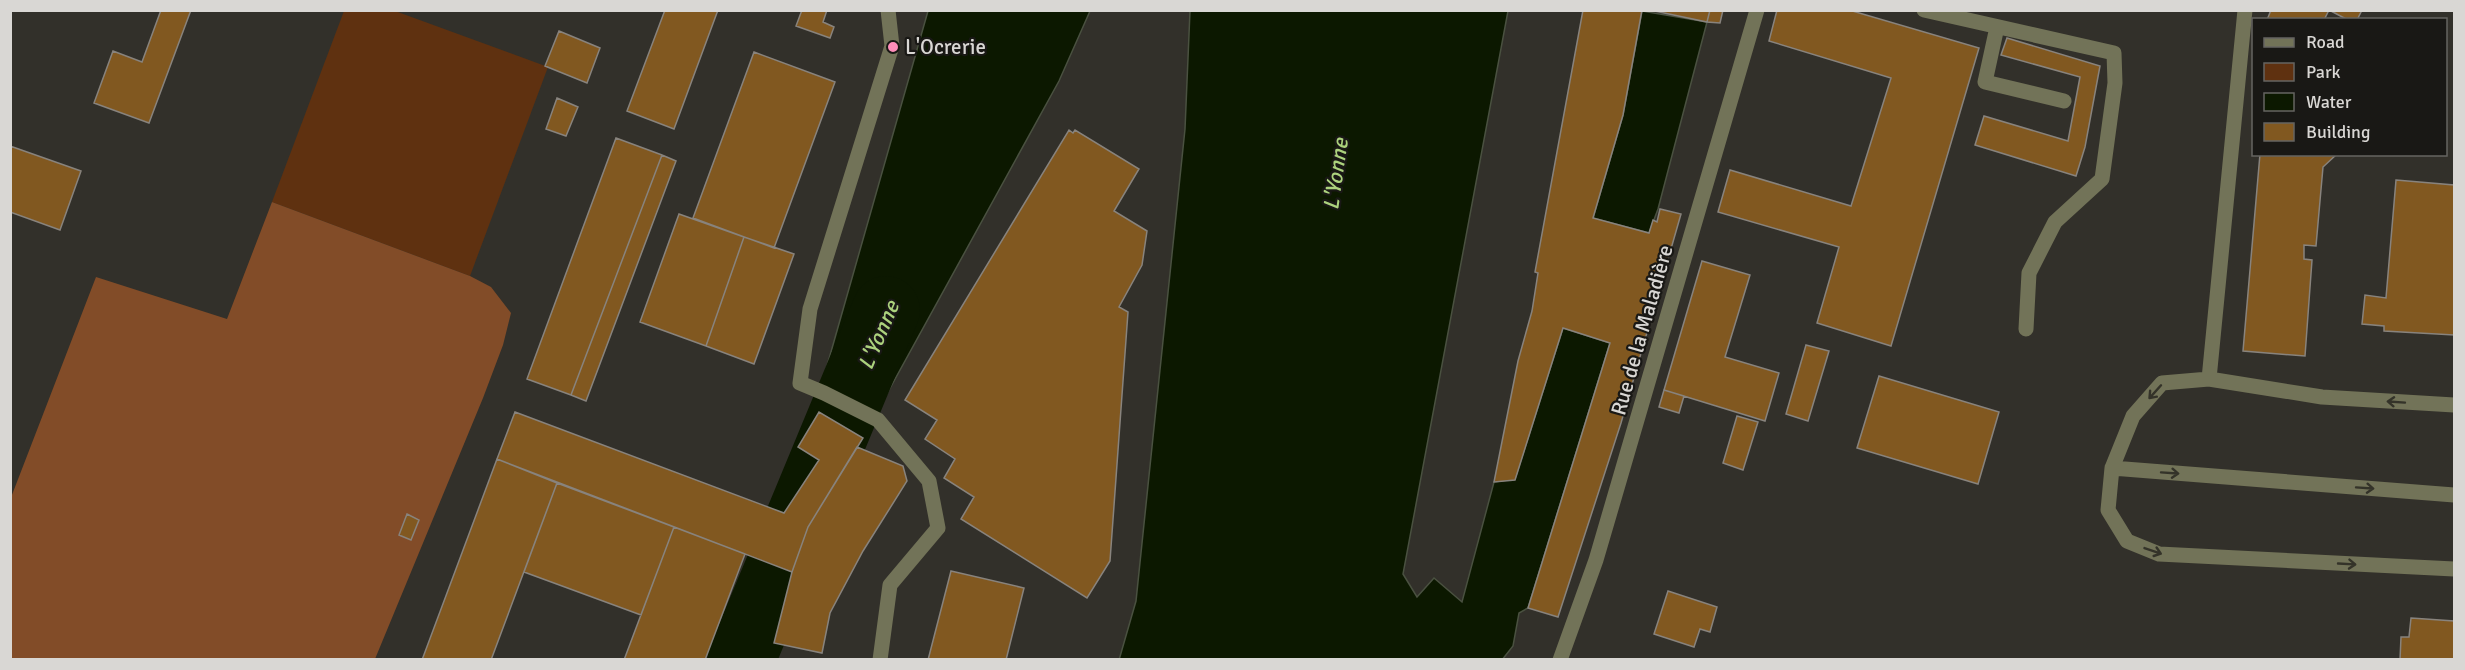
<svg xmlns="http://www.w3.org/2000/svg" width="2465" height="670" viewBox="0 0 2465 670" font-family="Signika,sans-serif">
  <rect width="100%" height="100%" fill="#32302a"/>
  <!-- green -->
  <path fill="#5f3110" d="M344,11H395L548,67L470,276L272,202Z"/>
  <!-- forest -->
  <path fill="#824c28" d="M272,202L470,276L491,287L511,313L503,345L483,398L375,659H11L10,500L96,277L227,319Z"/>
  <!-- water -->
  <path fill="#0c1800" stroke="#4a5140" stroke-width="1.5" d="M928,11H1090L1059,81L878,410L823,380Z
    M1190,11H1508L1403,574L1417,597L1434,578L1462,602L1494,482L1515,479L1563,328L1610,343L1528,608L1519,613L1513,646L1502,660H1119L1136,601L1185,129Z
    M1642,11L1707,22L1658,209L1649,233L1593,218L1623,115Z"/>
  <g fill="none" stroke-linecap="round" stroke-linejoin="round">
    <!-- river -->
    <path stroke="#0c1800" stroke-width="68" d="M741,660L886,310"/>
  </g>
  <!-- building -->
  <path fill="#815820" stroke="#88837d" stroke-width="1.5" d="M161,10H191L149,123L94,103L113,51L142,62Z
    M665,10H718L674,129L627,111Z
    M802,10H827L823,22L834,27L830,38L796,26Z
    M1583,10H1642L1623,115L1593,218L1649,233L1653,220L1657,222L1660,209L1681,214L1621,423L1558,617L1528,608L1610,343L1563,328L1515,480L1494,482L1518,361L1532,311L1538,273L1535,272Z
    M1650,10H1710L1707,22Z
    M1710,10H1723L1720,23L1707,22Z
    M1777,10H1849L1979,48L1891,346L1817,323L1839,247L1718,212L1730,170L1851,206L1891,78L1769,41Z
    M2271,10H2329L2324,20H2267Z
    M2329,10H2362L2357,20H2348Z
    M559,31L600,48L587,83L545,66Z
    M2007,38L2100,66L2085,147L2076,176L1975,145L1984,116L2068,141L2080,77L2001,55Z
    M754,52L835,82L774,248L693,218Z
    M557,98L578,107L566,136L546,129Z
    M1069,130L1073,133L1075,130L1139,169L1114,211L1147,231L1142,265L1119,307L1128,312L1110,561L1087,598L961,519L974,497L944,478L955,459L925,439L937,420L905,400Z
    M616,138L662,155L571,395L527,379Z
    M10,146L81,171L60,230L10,212Z
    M2260,154H2337L2323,167L2316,246L2304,245V259L2312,260L2305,356L2243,351Z
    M662,155L676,161L586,401L571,395Z
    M2396,180L2454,185V335L2384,331V326L2362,324L2365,295L2386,298Z
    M679,214L744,237L706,346L640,322Z
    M744,237L794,254L754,364L706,346Z
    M1702,261L1750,275L1725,357L1779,373L1765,421L1664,390Z
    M1806,345L1829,351L1808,421L1786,414Z
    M1879,376L1999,412L1978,484L1857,448Z
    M1664,390L1684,396L1679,413L1659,407Z
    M515,412L784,513L819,460L798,447L819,412L863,438L808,527L792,572L497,459Z
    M1737,416L1758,422L1743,470L1723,463Z
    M857,447L903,466L907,481L863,551L830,613L822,653L774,643L792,572L808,527Z
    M497,459L557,483L491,660H422Z
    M557,483L674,527L641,615L524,572Z
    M407,514L419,520L411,540L399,535Z
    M674,527L745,554L705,660H624Z
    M951,571L1024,588L1006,660H928Z
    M1668,591L1717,607L1710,632L1700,629L1694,647L1654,634Z
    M2411,618L2454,621V660H2400L2401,637H2409Z"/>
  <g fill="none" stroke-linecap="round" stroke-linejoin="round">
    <!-- minor -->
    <path stroke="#727358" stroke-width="15" d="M1924,10L2114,53L2115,83L2102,179L2055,222L2029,273L2026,329
      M1997,27L1985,82L2064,101
      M2209,379L2245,10
      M2454,405L2322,397L2209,379L2162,383L2133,416L2112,468L2108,510L2127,541L2159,554L2454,569
      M2112,468L2454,495
      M880,660L890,585L938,528L929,481L878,420L824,393L800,383L810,309L892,46L888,10
      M1560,660L1596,560L1757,10"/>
  </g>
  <!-- one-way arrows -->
  <defs><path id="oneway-shaft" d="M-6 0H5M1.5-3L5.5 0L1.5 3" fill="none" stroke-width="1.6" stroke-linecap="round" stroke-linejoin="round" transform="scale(1.5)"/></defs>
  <g stroke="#343329">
    <use href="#oneway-shaft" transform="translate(2155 392) rotate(132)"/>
    <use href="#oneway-shaft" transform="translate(2396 402) rotate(-176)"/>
    <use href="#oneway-shaft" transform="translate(2170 473) rotate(4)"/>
    <use href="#oneway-shaft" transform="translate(2365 488) rotate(4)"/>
    <use href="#oneway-shaft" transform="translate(2153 551) rotate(19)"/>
    <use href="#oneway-shaft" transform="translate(2347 564) rotate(3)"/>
  </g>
  <!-- markers -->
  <circle fill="#ff8eba" stroke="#191815" stroke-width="2" cx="893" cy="47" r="6"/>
  <g text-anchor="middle" stroke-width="4.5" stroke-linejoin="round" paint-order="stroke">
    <!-- poi labels -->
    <g font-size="21" fill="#d9d7d4" stroke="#191815" text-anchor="start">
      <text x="905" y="54">L'Ocrerie</text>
    </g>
    <!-- street labels -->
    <g font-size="21" fill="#d9d7d4" stroke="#191815">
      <text transform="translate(1642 330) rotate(-74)" y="7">Rue de la Maladière</text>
    </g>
    <!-- water labels -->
    <g font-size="22" font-style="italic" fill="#acd27d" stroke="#191815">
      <text transform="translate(1335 174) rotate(-82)" y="8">L'Yonne</text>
      <text transform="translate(878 335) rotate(-67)" y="8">L'Yonne</text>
    </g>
  </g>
  <!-- border -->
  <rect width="2465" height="670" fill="none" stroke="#d9d7d4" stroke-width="24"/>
  <!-- legend -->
  <rect x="2252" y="18" width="195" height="138" fill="#191815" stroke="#666461" stroke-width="1.5"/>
  <rect x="2264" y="38" width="30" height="9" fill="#727358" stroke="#666461" stroke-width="1.5"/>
  <text x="2306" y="48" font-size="18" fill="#d9d7d4">Road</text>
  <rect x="2264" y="63" width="30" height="18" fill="#5f3110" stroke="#666461" stroke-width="1.5"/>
  <text x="2306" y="78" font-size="18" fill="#d9d7d4">Park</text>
  <rect x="2264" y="93" width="30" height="18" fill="#0c1800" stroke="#666461" stroke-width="1.5"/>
  <text x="2306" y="108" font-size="18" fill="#d9d7d4">Water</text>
  <rect x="2264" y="123" width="30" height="18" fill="#815820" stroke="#666461" stroke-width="1.5"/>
  <text x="2306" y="138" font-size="18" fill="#d9d7d4">Building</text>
</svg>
